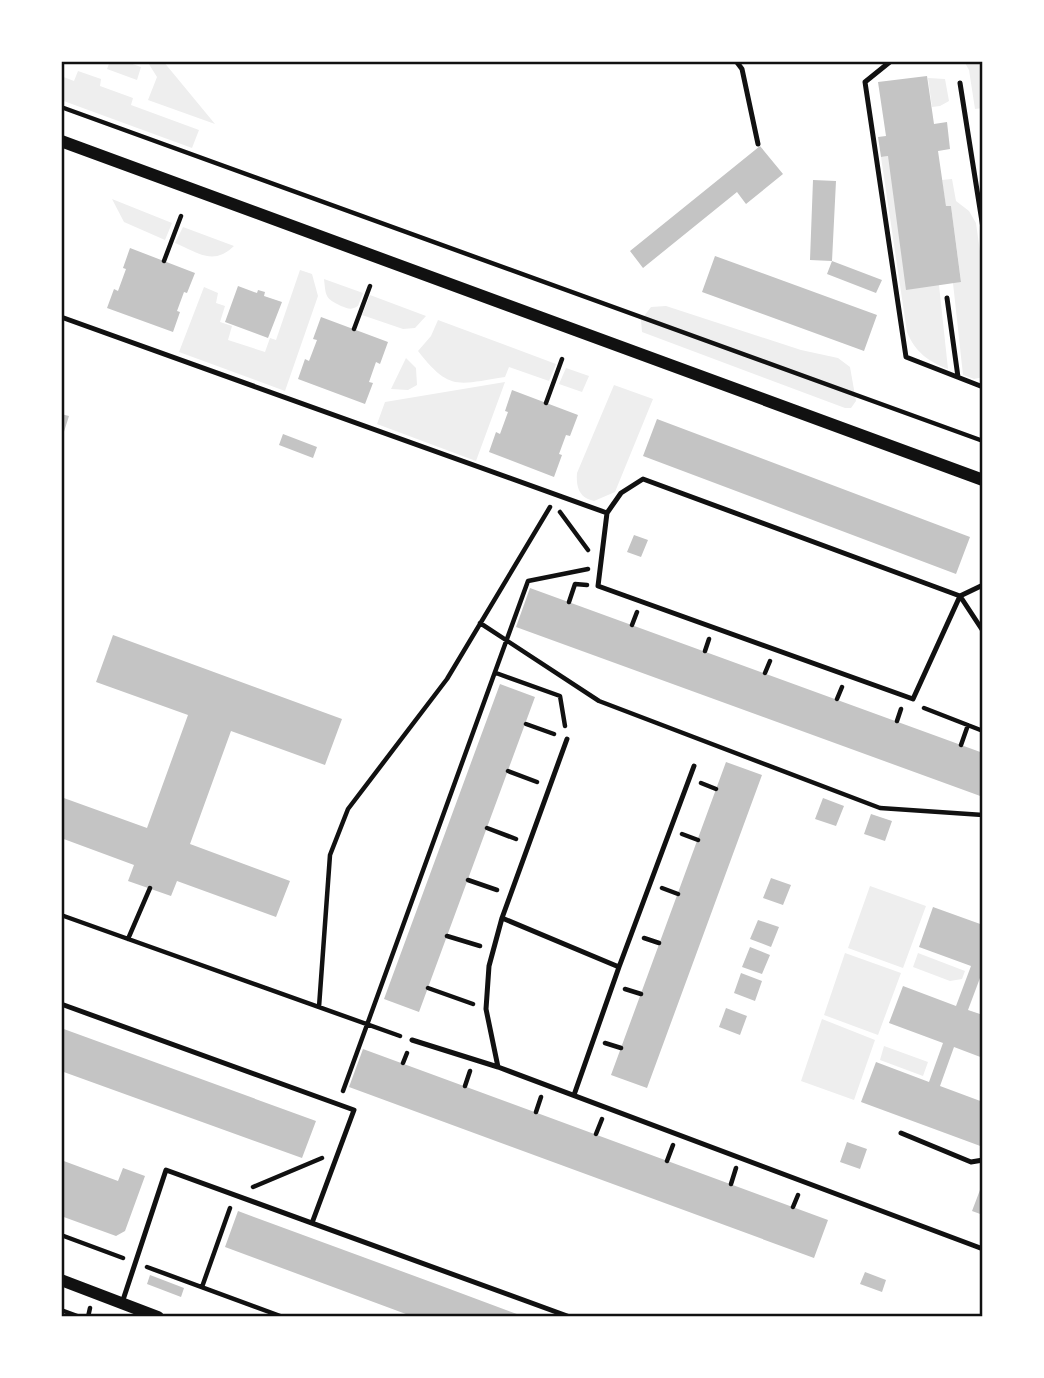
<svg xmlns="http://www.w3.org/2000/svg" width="1044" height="1378" viewBox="0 0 1044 1378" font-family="Helvetica,sans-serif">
  <rect width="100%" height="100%" fill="#fff"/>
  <!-- green -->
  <path fill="#eee" d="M110,61H124L141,67L137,80L107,69Z
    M147,61H163L215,124L148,100L157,77Z
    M964,61H983V108L975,109L969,70Z
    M78,71L101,79L100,86L133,98L131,105L199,130L192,148L61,100V76L74,81Z
    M928,78L945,79L949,101L940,106L932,107Z
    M888,156L939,285L948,369C929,362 915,352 907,332L881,157Z
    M952,179L956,201L969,211L976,223L983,273V377L974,379L963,375L953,283L961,281L951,206H946L942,180Z
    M112,199L172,223L165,240L124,222Z
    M183,227L234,246C213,266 199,253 175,243Z
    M300,270L312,274L318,296L285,391L179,352L204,287L218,293L216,303L225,306L220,322L232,326L228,340L265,352L270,338L276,340Z
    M324,279L363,293L358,306C351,310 349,309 341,306C325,298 326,297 324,279Z
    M370,295L426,316L415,328L403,329L362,315Z
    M666,306L801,350L838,358L850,367L856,401L851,408H845L642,332L641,320L651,307Z
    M438,320L556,364L549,381L509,367L505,377C458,384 450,392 418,351L431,336Z
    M406,358L416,368L417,385L408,390L391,389Z
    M566,368L589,376L582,392L559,384Z
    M505,382L476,461L377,424L385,402Z
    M614,385L653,399L615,492L594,501C579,498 576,487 577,473Z
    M870,886L926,906L903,968L848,948Z
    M845,953L901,973L878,1035L824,1015Z
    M918,953L965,971L962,979L950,981L913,967Z
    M822,1019L875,1040L854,1100L801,1081Z
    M884,1046L928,1062L923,1076L880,1060Z"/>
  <!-- building -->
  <path fill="#c4c4c4" d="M927,76L934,124L947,122L950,149L938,151L946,206H951L961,282L906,290L888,156L881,157L878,137L886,136L878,82Z
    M760,146L783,174L746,204L737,192L643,268L630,251Z
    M813,180L836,181L832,261L810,260Z
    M130,248L195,273L187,293L184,292L177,311L180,312L173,332L107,308L114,289L118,291L126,269L123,268Z
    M715,256L877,315L864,351L702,292Z
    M832,261L882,280L876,293L827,274Z
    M238,286L257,293L258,290L265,292L264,296L282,302L268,338L225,322Z
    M321,317L388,342L380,364L376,362L369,382L373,383L365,404L298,379L305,359L309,361L317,340L313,339Z
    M512,390L578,415L570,436L566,435L559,454L562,455L554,477L489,452L496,432L500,434L508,412L505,411Z
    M61,414L69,416L62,438H61Z
    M657,419L970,537L956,574L643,456Z
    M283,434L317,447L313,458L279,445Z
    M634,535L648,540L641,557L627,552Z
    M530,588L983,753V797L516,627Z
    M113,635L342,719L325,765L231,731L190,844L290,881L276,917L177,881L171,896L128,881L134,865L61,838V797L147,828L188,715L96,682Z
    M500,684L535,697L419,1012L384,999Z
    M726,762L762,775L647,1088L611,1075Z
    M823,798L844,806L836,826L815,819Z
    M871,814L892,821L885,841L864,834Z
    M771,878L791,885L783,905L763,898Z
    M933,907L983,925V970L968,1010L983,1015V1058L954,1047L940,1086L983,1102V1147L861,1102L876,1062L929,1082L943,1043L889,1023L903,986L956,1006L971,966L919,947Z
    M758,920L779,927L771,947L750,939Z
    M750,947L770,955L762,974L742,967Z
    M741,973L762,981L755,1001L734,993Z
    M726,1008L747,1016L740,1035L719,1027Z
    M61,1028L316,1121L302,1158L61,1071Z
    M363,1049L828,1220L814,1258L349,1087Z
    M847,1142L867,1149L860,1169L840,1162Z
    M61,1160L118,1181L123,1168L145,1176L125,1231L116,1236L61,1216Z
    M980,1190L983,1191V1215L972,1211Z
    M238,1211L439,1285L525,1317H414L225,1247Z
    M865,1272L886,1280L882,1292L860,1284Z
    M150,1275L184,1288L181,1297L147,1284Z"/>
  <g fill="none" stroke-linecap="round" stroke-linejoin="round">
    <!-- path -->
    <path stroke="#111" stroke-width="4.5" d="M61,107L983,441
      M164,261L181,216
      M354,329L370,286
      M546,403L562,359
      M560,512L588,550
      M569,602L575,584L587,585
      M480,623L599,701L880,808L983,815
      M632,625L637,612
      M705,651L709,639
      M496,673L560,696L565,726
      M765,673L770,661
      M837,699L842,687
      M924,708L983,731
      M897,721L901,709
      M526,724L554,734
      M961,745L968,725
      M508,771L537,782
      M701,783L716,789
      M487,828L516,839
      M682,834L698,840
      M468,880L497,890
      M662,888L678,894
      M61,915L400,1036
      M447,936L480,946
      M644,938L659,943
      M128,939L150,888
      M428,988L473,1004
      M625,989L641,994
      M319,1007L330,855L348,809L447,679L550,507
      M605,1043L621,1048
      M403,1063L407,1053
      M465,1086L470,1071
      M343,1091L528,581L588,569
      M536,1112L541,1097
      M596,1134L602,1119
      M667,1161L673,1145
      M731,1184L736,1168
      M253,1187L322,1158
      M793,1207L798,1195
      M61,1235L123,1258
      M147,1267L283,1317
      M202,1287L230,1208
      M61,1310L80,1317
      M88,1317L90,1308"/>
    <!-- service -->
    <path stroke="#111" stroke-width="5" d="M736,61L742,69L758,144
      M891,61L865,82L906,357L983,387
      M960,83L983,228
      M947,298L958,377
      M61,317L607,513L621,493L643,479L960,596L983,631
      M607,513L598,586L913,699L960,596L983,585
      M502,918L619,967L694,766
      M61,1004L354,1110L312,1223
      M412,1040L498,1067L983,1249
      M498,1067L486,1009L489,966L502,918L567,739
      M574,1095L619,967
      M901,1133L971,1162L983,1160
      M122,1303L166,1170L570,1317"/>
    <!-- tertiary -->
    <path stroke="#111" stroke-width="12" d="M61,141L983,480
      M61,1280L158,1317"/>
  </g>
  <!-- border -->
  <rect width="1044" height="1378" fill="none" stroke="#ffffff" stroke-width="126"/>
  <rect x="63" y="63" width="918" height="1252" fill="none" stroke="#111" stroke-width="2.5"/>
</svg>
